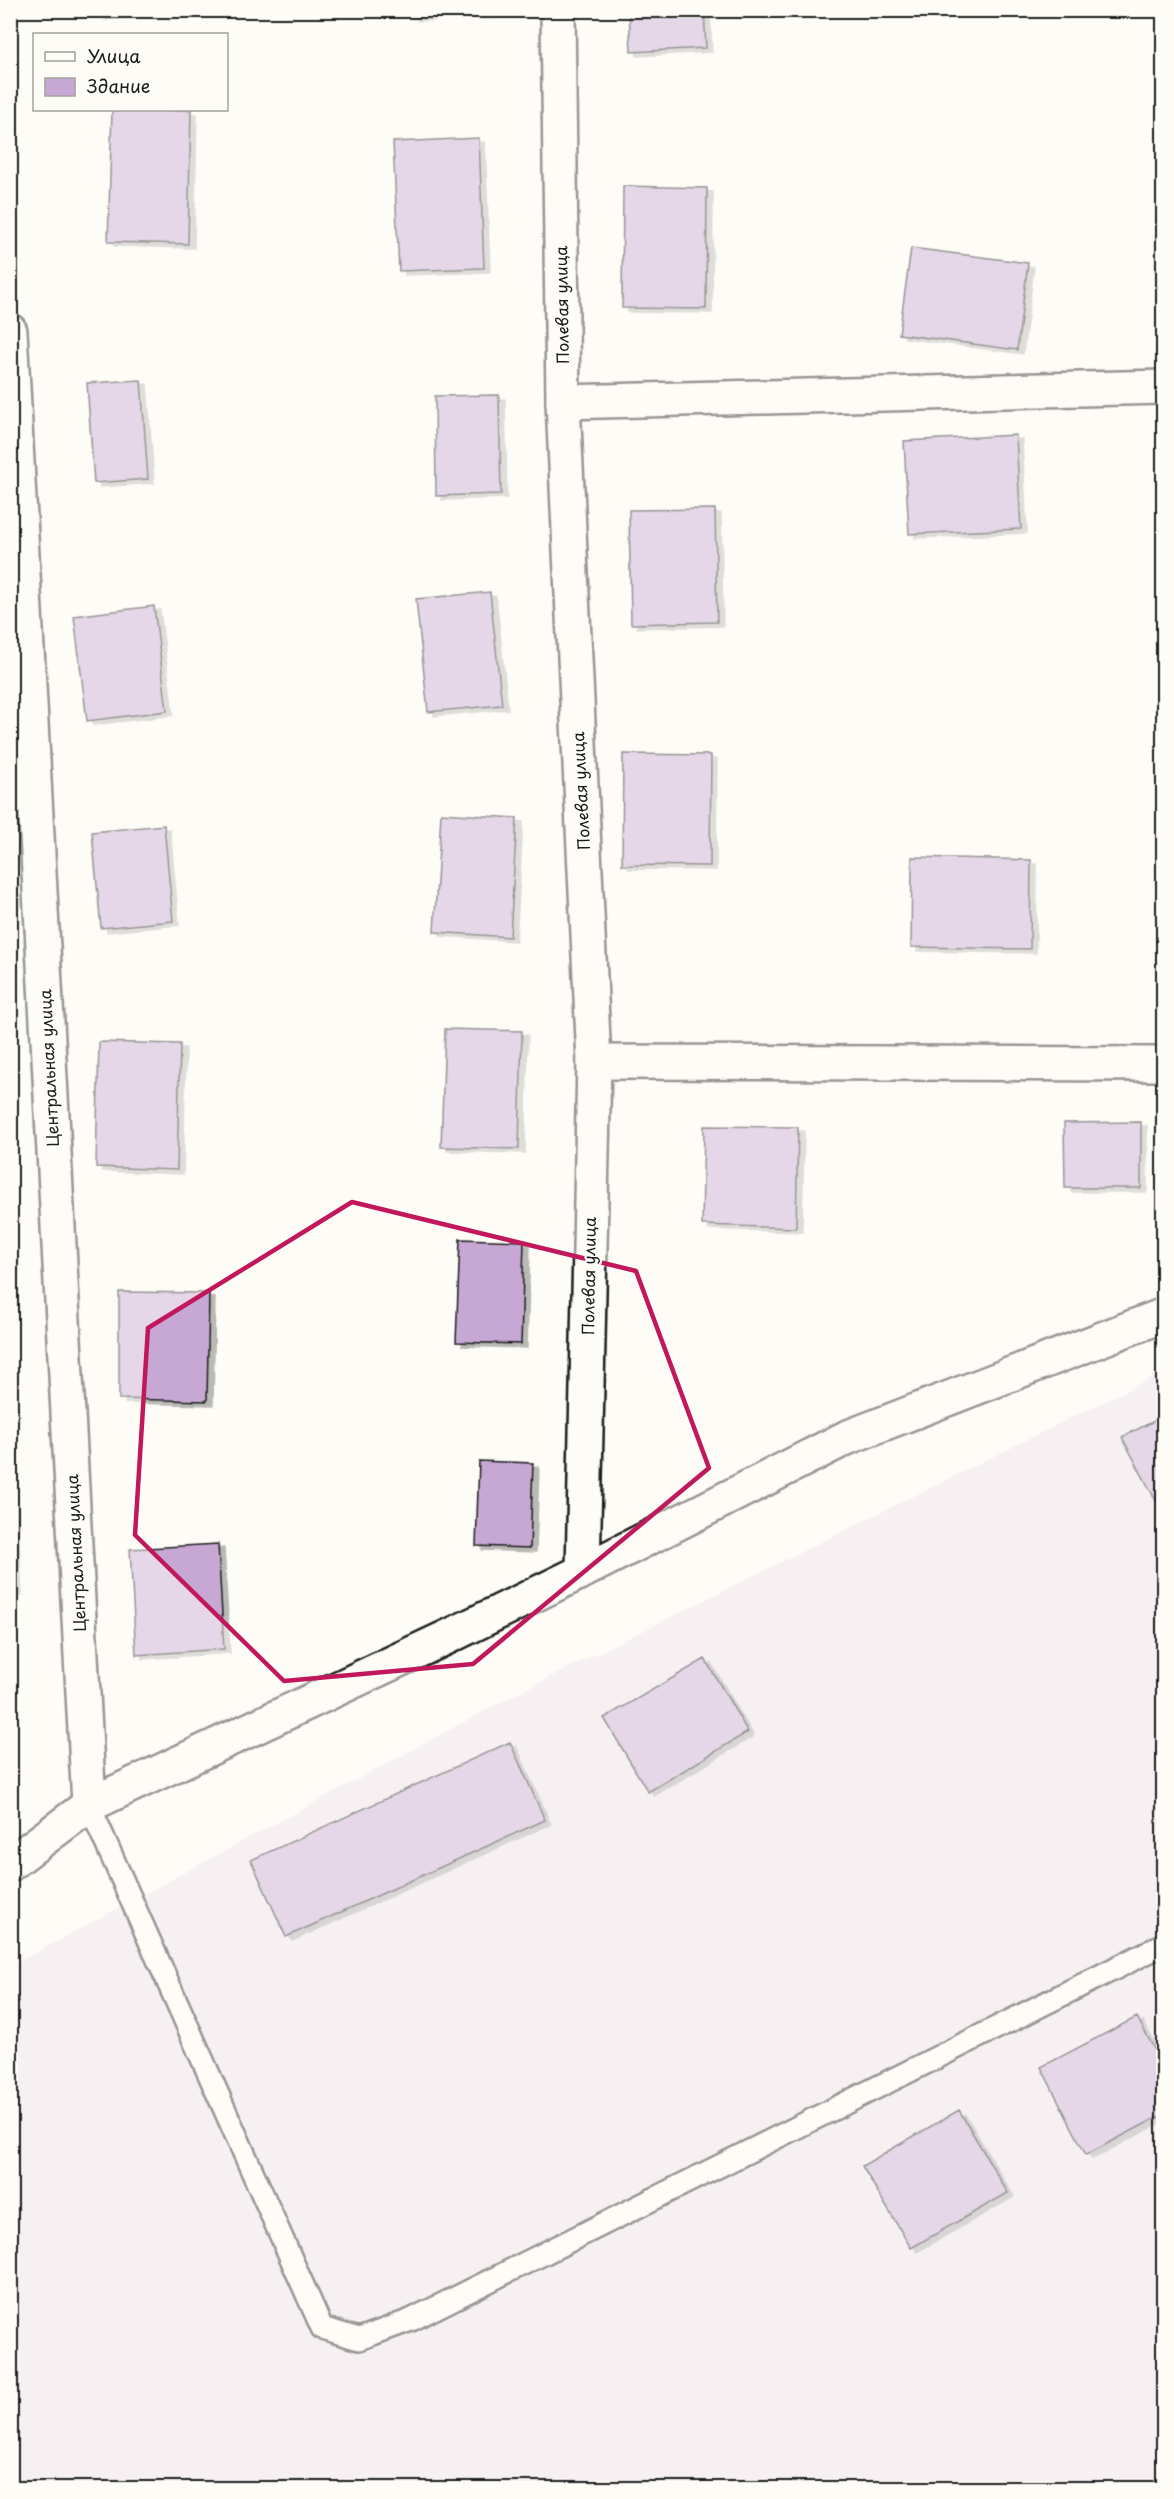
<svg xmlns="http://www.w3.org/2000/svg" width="1174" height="2499" viewBox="0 0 1174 2499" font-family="'Playpen Sans',sans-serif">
  <defs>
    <filter id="shadow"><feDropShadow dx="6" dy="4" stdDeviation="0" flood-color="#0004"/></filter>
  </defs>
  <rect width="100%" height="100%" fill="#fdfcf7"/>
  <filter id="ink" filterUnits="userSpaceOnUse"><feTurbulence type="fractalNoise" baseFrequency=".0167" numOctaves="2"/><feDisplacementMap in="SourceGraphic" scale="12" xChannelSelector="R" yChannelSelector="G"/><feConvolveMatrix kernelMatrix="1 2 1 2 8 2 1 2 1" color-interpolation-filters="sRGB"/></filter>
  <g filter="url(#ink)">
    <!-- built -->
    <path fill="#ede3ec" d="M1163,1372V2488H11V1966L518,1693Z"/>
    <!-- building -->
    <path fill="#c7a8d4" stroke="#1c1c1c" stroke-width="1.5" filter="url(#shadow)" d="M99,10H169L99,16Z
      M412,10H490V14L412,17Z
      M629,10H704L706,48L631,52Z
      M112,110H191L188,244L108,242Z
      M479,138L484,268L399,271L393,142Z
      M623,186L707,188L706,309L622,308Z
      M911,248L1028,263L1017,350L899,334Z
      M141,380L148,479L94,483L87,383Z
      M499,395L501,494L436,496L435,396Z
      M1016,435L1021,529L909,534L904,441Z
      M715,509L717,622L631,624L629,510Z
      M490,592L502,705L428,712L416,599Z
      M154,606L167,711L87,721L74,616Z
      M623,754L711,755L710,866L622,865Z
      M441,813L517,818L510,937L434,932Z
      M164,825L173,921L101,928L92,832Z
      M912,857L1031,860L1030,949L911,947Z
      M445,1029L522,1031L519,1149L441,1147Z
      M99,1042L180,1044L177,1170L96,1167Z
      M1141,1122V1188H1065L1064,1123Z
      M704,1126L798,1127L796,1228L702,1225Z
      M460,1239L524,1241L521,1344L456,1342Z
      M119,1292L209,1293L207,1401L119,1399Z
      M1164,1416V1516L1122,1437Z
      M479,1461L533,1463L530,1548L476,1546Z
      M10,1485L16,1591L10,1592Z
      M218,1544L224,1649L136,1655L130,1549Z
      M705,1659L748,1732L648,1792L604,1718Z
      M510,1742L545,1820L286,1937L251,1860Z
      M1137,2017L1164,2067V2114L1086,2155L1041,2067Z
      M959,2110L1008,2193L911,2248L862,2166Z"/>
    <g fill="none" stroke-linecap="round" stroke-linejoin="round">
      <!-- service casing -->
      <g stroke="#1c1c1c" stroke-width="26">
        <path id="service" d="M89,1805L322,2328L359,2339L411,2320L1164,1944"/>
      </g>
      <!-- minor casing -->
      <g stroke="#1c1c1c" stroke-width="38">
        <path id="minor" d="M563,402L1164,387
          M594,1062L1164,1064
          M10,1864L89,1805L456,1633L583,1571"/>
      </g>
      <!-- tertiary casing -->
      <g stroke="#1c1c1c" stroke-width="38">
        <path id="tertiary" d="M558,10L563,402L594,1062L583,1571L846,1438L1164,1315
          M10,331L89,1805"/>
      </g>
      <!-- service -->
      <use href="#service" stroke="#fdfcf7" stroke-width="21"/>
      <!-- minor -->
      <use href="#minor" stroke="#fdfcf7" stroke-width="33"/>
      <!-- tertiary -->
      <use href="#tertiary" stroke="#fdfcf7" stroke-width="33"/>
    </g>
  </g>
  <!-- marked area -->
  <path d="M0 0H1174V2499H0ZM352,1202L636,1271L709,1468L473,1664L284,1681L135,1535L148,1328Z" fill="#fdfcf7" fill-opacity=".55" fill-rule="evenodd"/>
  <path fill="none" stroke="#c2185b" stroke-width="4.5" stroke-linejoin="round" d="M352,1202L636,1271L709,1468L473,1664L284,1681L135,1535L148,1328Z"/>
  <g text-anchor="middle" stroke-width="4.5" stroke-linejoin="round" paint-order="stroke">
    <!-- street labels -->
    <g font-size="16" fill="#1c1c1c" stroke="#fdfcf7">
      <text transform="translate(562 305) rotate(-91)" y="6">Полевая улица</text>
      <text transform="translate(581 791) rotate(-93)" y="6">Полевая улица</text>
      <text transform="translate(49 1068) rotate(-93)" y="6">Центральная улица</text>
      <text transform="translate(589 1276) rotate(-89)" y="6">Полевая улица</text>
      <text transform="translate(76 1553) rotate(-93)" y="6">Центральная улица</text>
    </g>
  </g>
  <!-- margin -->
  <rect width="1174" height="2499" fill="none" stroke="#fdfcf7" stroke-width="36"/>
  <rect x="18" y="18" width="1138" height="2463" fill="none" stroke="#1c1c1c" stroke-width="2" filter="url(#ink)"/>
  <!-- legend -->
  <rect x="33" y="33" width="195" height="78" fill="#fdfcf7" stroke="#a3a29f" stroke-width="1.5"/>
  <rect x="45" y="52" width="30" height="9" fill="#fdfcf7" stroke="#a3a29f" stroke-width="1.5"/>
  <text x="87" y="63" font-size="18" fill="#1c1c1c">Улица</text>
  <rect x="45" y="78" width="30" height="18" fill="#c7a8d4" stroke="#a3a29f" stroke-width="1.5"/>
  <text x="87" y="93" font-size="18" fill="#1c1c1c">Здание</text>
</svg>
